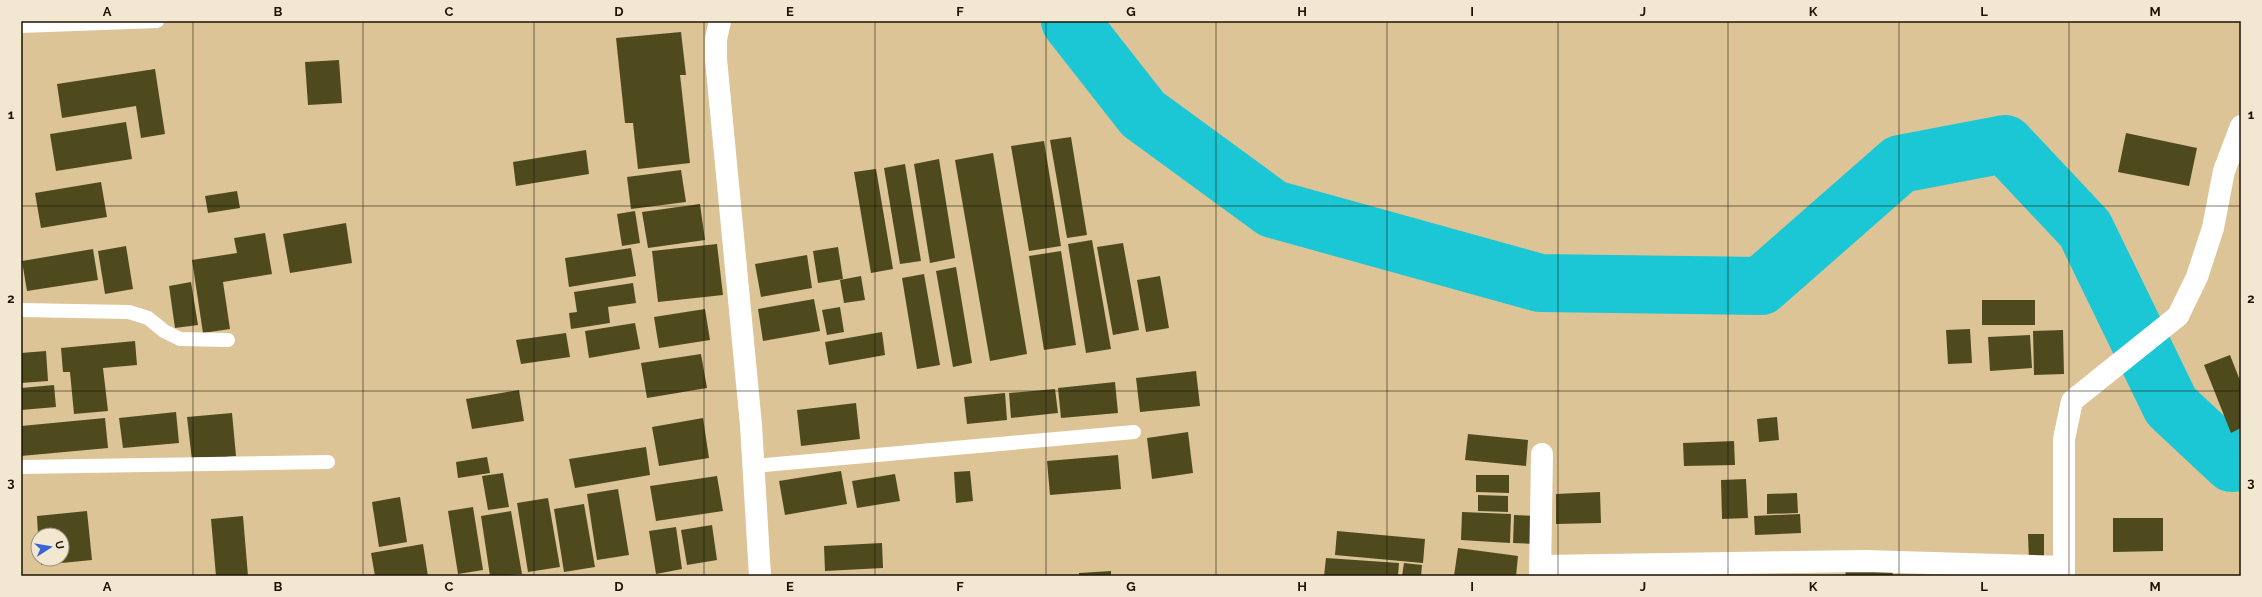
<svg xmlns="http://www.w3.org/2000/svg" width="2262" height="597" viewBox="0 0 2262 597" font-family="Raleway,sans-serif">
  <rect width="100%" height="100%" fill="#dcc497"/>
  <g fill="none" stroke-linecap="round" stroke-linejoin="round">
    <!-- river -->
    <path stroke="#1bc7d4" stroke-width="58" d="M1070,21L1143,114L1273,209L1540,283L1761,286L1900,164L2005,144L2085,229L2171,406L2232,463L2241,462"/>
  </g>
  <!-- building -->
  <path fill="#4e4a1e" d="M681,32L686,75H680L690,163L638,169L633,123H625L616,38Z
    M339,60L342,103L308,105L305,62Z
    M155,69L165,134L141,138L136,106L62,118L57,84Z
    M126,122L132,159L56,171L50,134Z
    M2126,133L2197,148L2189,186L2118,172Z
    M1071,137L1087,235L1067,238L1050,140Z
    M1044,141L1061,246L1029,251L1011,146Z
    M586,150L589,174L516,186L513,162Z
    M993,153L1027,354L990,361L955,160Z
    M939,159L955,258L930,263L914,164Z
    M905,164L921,261L900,264L884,168Z
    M876,169L893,269L871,273L854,172Z
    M681,170L686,202L631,209L627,177Z
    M101,182L107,217L41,228L35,193Z
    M237,191L240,208L208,213L205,196Z
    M700,204L705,240L648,248L642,212Z
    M635,211L640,243L622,246L617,214Z
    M346,223L352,263L290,273L283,234Z
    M265,233L272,274L223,282L230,329L203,333L192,260L237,253L234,238Z
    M1092,240L1111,349L1086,353L1068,244Z
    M1123,243L1139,330L1113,335L1097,247Z
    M717,244L723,295L658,302L652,251Z
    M126,246L133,289L105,294L98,251Z
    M838,247L843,279L818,283L813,251Z
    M631,248L636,276L569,287L565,258Z
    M93,249L98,280L27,291L22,261Z
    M1061,251L1076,345L1044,350L1029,256Z
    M807,255L812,288L761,297L755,264Z
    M956,267L972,363L953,367L936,271Z
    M924,274L940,365L917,369L902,278Z
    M861,276L865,300L844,303L840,280Z
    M1160,276L1169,328L1146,332L1137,280Z
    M191,282L198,325L175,328L169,286Z
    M633,283L636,303L608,307L610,323L571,329L569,313L577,312L574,292Z
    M814,299L820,331L763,341L758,309Z
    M1982,300H2035V325H1982Z
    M840,307L844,332L827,335L822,310Z
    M705,309L710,340L659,348L654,317Z
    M635,323L640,349L589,358L585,331Z
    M1970,329L1972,363L1948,364L1946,330Z
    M2063,330L2064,374L2034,375L2033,331Z
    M882,332L885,355L829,365L825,342Z
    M566,333L570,357L521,364L516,340Z
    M2030,335L2032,368L1990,371L1988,337Z
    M135,341L137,365L103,368L108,411L74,414L70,372H63L61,348Z
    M46,351L48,381L21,383V353Z
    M701,354L707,388L647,398L641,363Z
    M2230,355L2241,383V428L2231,433L2204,365Z
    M1196,371L1200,406L1140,412L1136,378Z
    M1115,382L1118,413L1061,418L1058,388Z
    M54,385L56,407L21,410V388Z
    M1055,389L1058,413L1011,418L1009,393Z
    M519,390L524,421L472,429L466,399Z
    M1005,393L1007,420L967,424L964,397Z
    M856,403L860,439L801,446L797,410Z
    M176,412L179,443L123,448L119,418Z
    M232,413L236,456L192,460L187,417Z
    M1777,417L1779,440L1759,442L1757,419Z
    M105,418L108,448L21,456V426Z
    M703,418L709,458L659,466L652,427Z
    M1188,432L1193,473L1152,479L1147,438Z
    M1468,434L1528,440L1526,466L1465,460Z
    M1734,441L1735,465L1684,466L1683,443Z
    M646,447L650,475L575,488L569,459Z
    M1118,455L1121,489L1050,495L1047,461Z
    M487,457L490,473L458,478L456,462Z
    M841,471L847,504L785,515L779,481Z
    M970,471L973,501L956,503L954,472Z
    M503,473L509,507L488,510L482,476Z
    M895,474L900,501L857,508L852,481Z
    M1476,475H1509V493L1476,492Z
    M717,476L723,511L656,521L650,486Z
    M1746,479L1748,518L1722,519L1721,480Z
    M618,489L629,555L597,560L587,494Z
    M1600,492L1601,523L1556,524V494Z
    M1797,493L1798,513L1767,514V494Z
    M1478,495L1508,496V512L1478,511Z
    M400,497L407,542L379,547L372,502Z
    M548,498L560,567L528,572L517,503Z
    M584,504L595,567L564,572L554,509Z
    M473,507L483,570L458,574L448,511Z
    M87,511L92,560L41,565V559H62V535H38L37,516Z
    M511,511L522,574L490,576L481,516Z
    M1462,512L1511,514L1510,543L1461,540Z
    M1800,514L1801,533L1755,535L1754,516Z
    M1514,515L1538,516L1536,544L1513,543Z
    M243,516L248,576H216L211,519Z
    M2113,518H2163V551L2113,552Z
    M712,525L717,560L687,565L681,530Z
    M676,527L682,569L656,574L649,531Z
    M1337,531L1425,539L1423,563L1335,555Z
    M2028,534H2044V562H2029Z
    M882,543L883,568L825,571L824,546Z
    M423,544L428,576H375L371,553Z
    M1458,548L1518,556L1516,576H1454Z
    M1326,558L1399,563L1398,576H1324Z
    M1404,563L1422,565L1421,576H1402Z
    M1892,569L1893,576H1846L1845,570Z
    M1111,571V576H1079V573Z"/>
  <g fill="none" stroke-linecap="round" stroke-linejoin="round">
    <!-- lane -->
    <path stroke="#fff" stroke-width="14" d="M21,26L157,21
      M21,310L129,312L148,318L164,331L180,339L228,340
      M754,466L1134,432
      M21,467L328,462"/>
    <!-- street -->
    <path stroke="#fff" stroke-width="22" d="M720,21L716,39V59L751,425L760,576
      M1540,566L1865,561L2064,567
      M1540,576L1542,454
      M2064,576V439L2072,401L2178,316L2197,277L2213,228L2224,171L2241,126"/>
  </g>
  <!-- grid -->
  <path fill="none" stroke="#1b1303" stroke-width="1" stroke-opacity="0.55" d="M193,21V576M363,21V576M534,21V576M704,21V576M875,21V576M1046,21V576M1216,21V576M1387,21V576M1558,21V576M1728,21V576M1899,21V576M2069,21V576M21,206H2241M21,391H2241"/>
  <!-- border -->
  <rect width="2262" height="597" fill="none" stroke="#f2e7d0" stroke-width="44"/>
  <!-- north arrow -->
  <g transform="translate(50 547) rotate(78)"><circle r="19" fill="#f2e7d0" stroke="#9c927e"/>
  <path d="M0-3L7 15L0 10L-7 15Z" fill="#3665d5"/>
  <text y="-6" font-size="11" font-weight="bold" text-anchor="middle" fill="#1b1303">U</text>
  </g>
  <rect x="22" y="22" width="2218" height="553" fill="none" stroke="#1b1303" stroke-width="1.5"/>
  <g font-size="13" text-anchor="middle" font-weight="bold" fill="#1b1303">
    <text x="107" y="16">A</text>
    <text x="278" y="16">B</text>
    <text x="449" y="16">C</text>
    <text x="619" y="16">D</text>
    <text x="790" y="16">E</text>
    <text x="960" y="16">F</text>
    <text x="1131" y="16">G</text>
    <text x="1302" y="16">H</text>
    <text x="1472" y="16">I</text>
    <text x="1643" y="16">J</text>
    <text x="1813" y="16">K</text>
    <text x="1984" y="16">L</text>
    <text x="2155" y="16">M</text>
    <text x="11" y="119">1</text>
    <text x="2251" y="119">1</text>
    <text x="11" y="303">2</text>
    <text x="2251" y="303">2</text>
    <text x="11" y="487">3</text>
    <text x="2251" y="487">3</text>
    <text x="107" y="591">A</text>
    <text x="278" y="591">B</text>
    <text x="449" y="591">C</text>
    <text x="619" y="591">D</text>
    <text x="790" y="591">E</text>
    <text x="960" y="591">F</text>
    <text x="1131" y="591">G</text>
    <text x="1302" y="591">H</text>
    <text x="1472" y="591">I</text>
    <text x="1643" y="591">J</text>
    <text x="1813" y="591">K</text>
    <text x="1984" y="591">L</text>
    <text x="2155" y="591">M</text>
  </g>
</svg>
